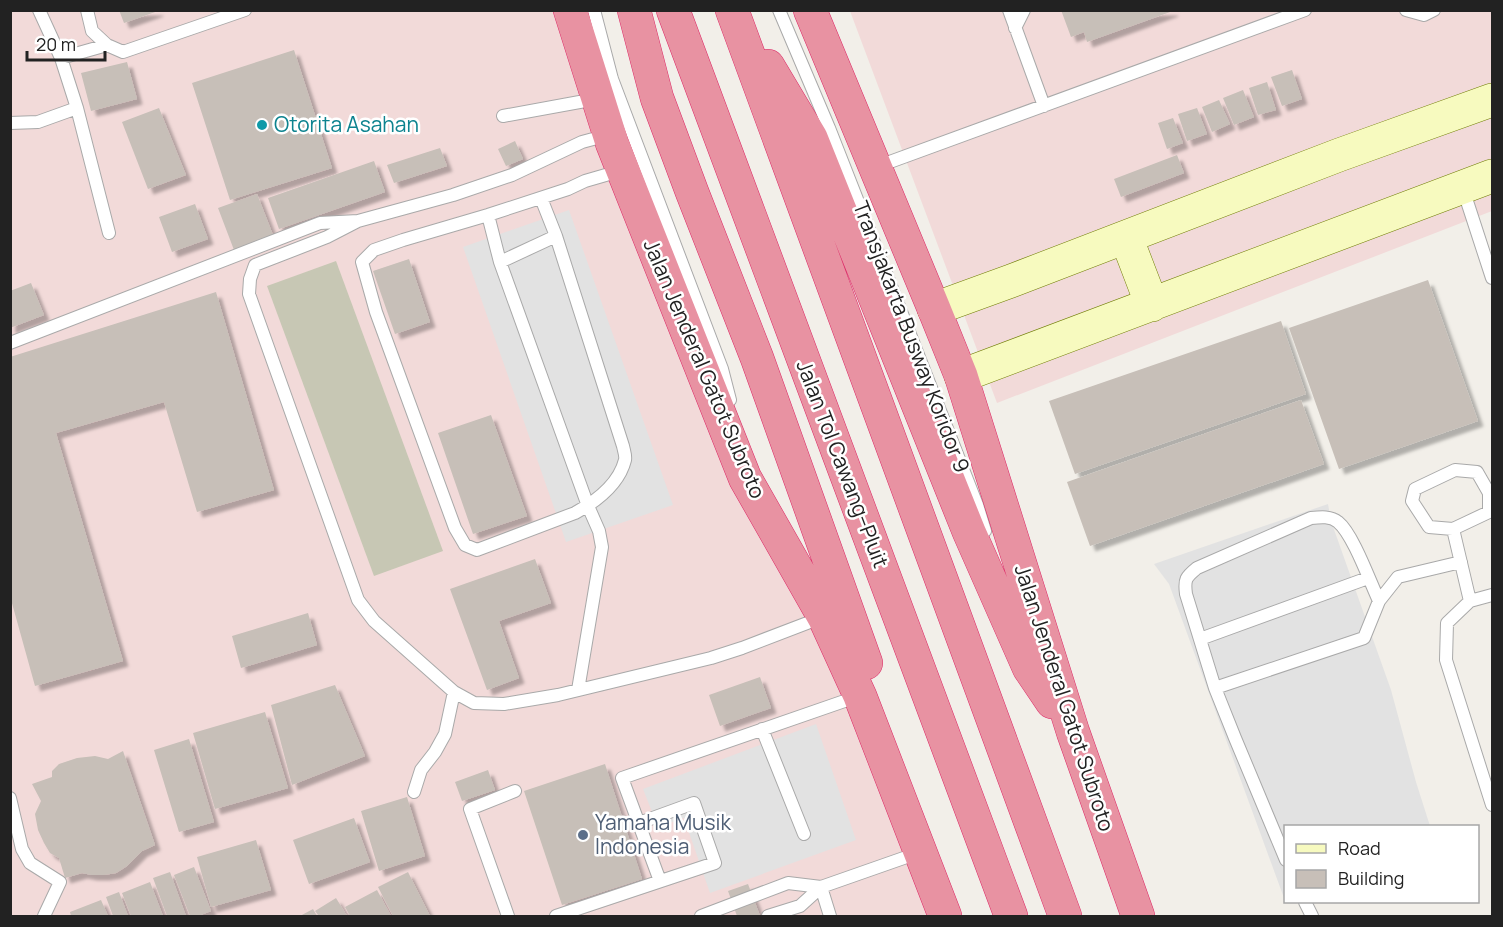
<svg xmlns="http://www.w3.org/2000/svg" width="1503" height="927" viewBox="0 0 1503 927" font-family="Manrope,sans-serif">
  <defs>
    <filter id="shadow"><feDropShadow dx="5.5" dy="5.5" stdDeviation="1.5" flood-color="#0004"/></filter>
  </defs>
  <rect width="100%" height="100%" fill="#f2efe9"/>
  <!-- commercial -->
  <path fill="#f2dad9" d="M10,11H571L609,135L944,916H11Z
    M850,11H1492V211L997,403Z"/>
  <!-- construction -->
  <path fill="#c7c7b4" d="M336,261L443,551L374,576L267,286Z"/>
  <!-- parking -->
  <path fill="#e2e2e2" d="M569,210L673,505L566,542L463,247Z
    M1328,504L1331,521L1391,690L1416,782L1430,826H1286L1285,898H1284L1169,584L1154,564Z
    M816,724L856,840L710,893L684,818L658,827L643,789Z"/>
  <!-- building -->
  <path fill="#c7bfb8" filter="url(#shadow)" d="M119,10H158V11L124,23Z
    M1061,10H1173V11L1087,42L1084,32L1071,37Z
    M294,50L332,168L230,200L192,83Z
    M127,62L137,99L91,111L81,73Z
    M1292,70L1302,99L1282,106L1271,77Z
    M1267,82L1276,110L1258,115L1249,88Z
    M1243,90L1254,117L1234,125L1223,98Z
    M1219,100L1230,124L1212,132L1202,107Z
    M159,108L186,175L148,189L122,122Z
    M1197,108L1207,134L1187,141L1178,114Z
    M1173,118L1183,143L1167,149L1158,123Z
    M515,141L523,159L506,166L498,149Z
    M440,148L447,166L394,183L387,165Z
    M1177,155L1184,173L1121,197L1114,179Z
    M374,161L385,192L279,229L268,198Z
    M257,194L273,235L234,250L218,208Z
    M195,204L208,239L172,252L159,217Z
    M409,259L430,322L395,334L373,271Z
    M1428,280L1478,421L1339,469L1289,328Z
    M31,283L44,315L10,328V291Z
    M216,292L274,490L197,512L164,402L56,433L123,661L35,686L10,596V357Z
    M1281,321L1306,394L1075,474L1049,401Z
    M1301,400L1324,464L1090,546L1067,482Z
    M491,415L527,516L473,534L438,433Z
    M535,559L551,603L499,621L519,678L487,690L450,589Z
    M308,613L317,645L241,668L232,636Z
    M760,677L771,708L720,726L709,695Z
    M335,685L365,756L292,785L271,705Z
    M265,712L288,788L215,809L193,733Z
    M189,739L214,822L179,832L154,750Z
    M123,751L155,845L142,851L127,866L116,873L104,875H92L82,873L65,878L59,858L50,853L44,843L38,830L35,814L41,801L32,784L52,777V771L59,764L77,758L95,756L108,759Z
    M605,764L642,879L562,905L524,791Z
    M488,770L495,790L462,801L455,782Z
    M407,797L425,856L379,871L361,811Z
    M354,818L370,862L309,884L293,840Z
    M256,840L271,890L211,907L197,857Z
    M194,867L211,911L198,916H190L174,875Z
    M170,872L186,916H167L153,878Z
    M408,872L430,916H393L378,887Z
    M150,882L163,916H131L122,893Z
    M748,884L760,916H737L728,891Z
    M377,890L391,916H350L345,907Z
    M119,892L128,916H113L106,897Z
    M336,898L347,916H319L315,911Z
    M101,900L108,916H71L70,912Z
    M313,909L317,916H300Z"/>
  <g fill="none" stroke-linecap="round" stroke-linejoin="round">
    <!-- lane casing -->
    <g stroke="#a9a9a9" stroke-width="14">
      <path id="lane" d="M39,10L61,58L107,45
        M87,10L92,31L107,45L123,52L245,10
        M594,10L612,79L722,369L730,400
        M779,10L829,128L977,505L985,531
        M1009,10L1044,106
        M1406,10L1424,15L1434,10
        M1015,28L1024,10
        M77,108L109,233
        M503,116L596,99
        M10,123L38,122L77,108L61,58
        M876,167L1305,10
        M1463,189L1492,278
        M541,198L556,236L623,446C624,451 626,456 625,460C619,484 595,502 575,513L477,550L465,545L455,528L376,312L362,262L374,250L403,240L488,215L568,189L585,181L623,170
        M488,215L500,262L588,506L599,531L602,547L578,690
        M358,221L327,237L255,265L250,279L249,294L358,600L374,621L454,692L474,703L504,704L558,695L711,658L742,648L823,617
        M500,262L556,236
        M10,343L320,223L358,221L453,195L512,175L582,142L608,135
        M1455,470L1477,472L1489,493V512L1453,529L1429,527L1412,501L1415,489Z
        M1453,529L1470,601
        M1492,595L1470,601L1447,623L1446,660L1492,805
        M1200,639L1368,578
        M1215,688L1186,594C1184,579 1186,577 1197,568L1311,518C1321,517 1331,516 1338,522C1353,534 1370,582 1379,601
        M762,729L804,834
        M414,792L421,770L435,752L445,734L454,692
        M10,798L22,849L30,863L60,882L44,916
        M1286,860L1235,738L1215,688L1364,638L1379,601L1398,577L1461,562
        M660,881L622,778L859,696
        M1305,902L1312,916
        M508,916L470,809L515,791
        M556,916L715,863L694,803L639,823
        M701,916L788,883L821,887L918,853
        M768,916L800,906L821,887L830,916"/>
    </g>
    <!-- secondary casing -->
    <g stroke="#707d05" stroke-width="34">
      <path id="secondary" d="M1126,237L1152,305
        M934,309L1011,281L1339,155L1492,100
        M961,376L1492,176"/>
    </g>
    <!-- highway casing -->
    <g stroke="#dc2a67" stroke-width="34">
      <path id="highway" d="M570,10L612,143L745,478L824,617L860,696L945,916
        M634,10L657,98L692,192L757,358L866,663
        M673,10L1011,916
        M732,10L1065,916
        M810,10L934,309L961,376L1073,732L1138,916
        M768,66L811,138L969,532L1029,668L1052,702"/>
    </g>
    <!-- lane -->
    <use href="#lane" stroke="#fff" stroke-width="12"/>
    <!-- secondary -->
    <use href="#secondary" stroke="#f7fabf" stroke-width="33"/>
    <!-- highway -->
    <use href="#highway" stroke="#e892a2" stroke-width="33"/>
  </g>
  <!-- markers -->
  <circle fill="#0f9aa8" stroke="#fff" stroke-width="2" cx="262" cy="125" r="6"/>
  <circle fill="#5c6f8a" stroke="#fff" stroke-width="2" cx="583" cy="835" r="6"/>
  <g text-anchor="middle" stroke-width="5" stroke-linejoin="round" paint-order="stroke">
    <!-- culture labels -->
    <g font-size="21" fill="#0d838f" stroke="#fff" text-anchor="start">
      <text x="274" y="132">Otorita Asahan</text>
    </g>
    <!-- street labels -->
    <g font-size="21" fill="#222" stroke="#fff">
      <text transform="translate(911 337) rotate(69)" y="7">Transjakarta Busway Koridor 9</text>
      <text transform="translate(704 369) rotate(67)" y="7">Jalan Jenderal Gatot Subroto</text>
      <text transform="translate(842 464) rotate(69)" y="7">Jalan Tol Cawang–Pluit</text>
      <text transform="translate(1064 698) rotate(72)" y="7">Jalan Jenderal Gatot Subroto</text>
    </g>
    <!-- service labels -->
    <g font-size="21" fill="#4e5e75" stroke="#fff" text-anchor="start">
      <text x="595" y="830">Yamaha Musik<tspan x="595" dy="24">Indonesia</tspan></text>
    </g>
  </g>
  <!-- border -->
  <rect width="1503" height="927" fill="none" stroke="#222222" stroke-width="24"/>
  <!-- legend -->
  <rect x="1284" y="825" width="195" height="78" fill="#ffffff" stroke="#a7a7a7" stroke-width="1.5"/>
  <rect x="1296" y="844" width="30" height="9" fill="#f7fabf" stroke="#a7a7a7" stroke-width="1.5"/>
  <text x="1338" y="855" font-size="18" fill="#222222">Road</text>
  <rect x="1296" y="870" width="30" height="18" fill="#c7bfb8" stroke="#a7a7a7" stroke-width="1.5"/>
  <text x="1338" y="885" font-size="18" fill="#222222">Building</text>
  <!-- scale -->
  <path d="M27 51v9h78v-9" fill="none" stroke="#222222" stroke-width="3"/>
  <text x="36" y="51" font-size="18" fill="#222222" stroke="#ffffff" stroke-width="4.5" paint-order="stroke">20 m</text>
</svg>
